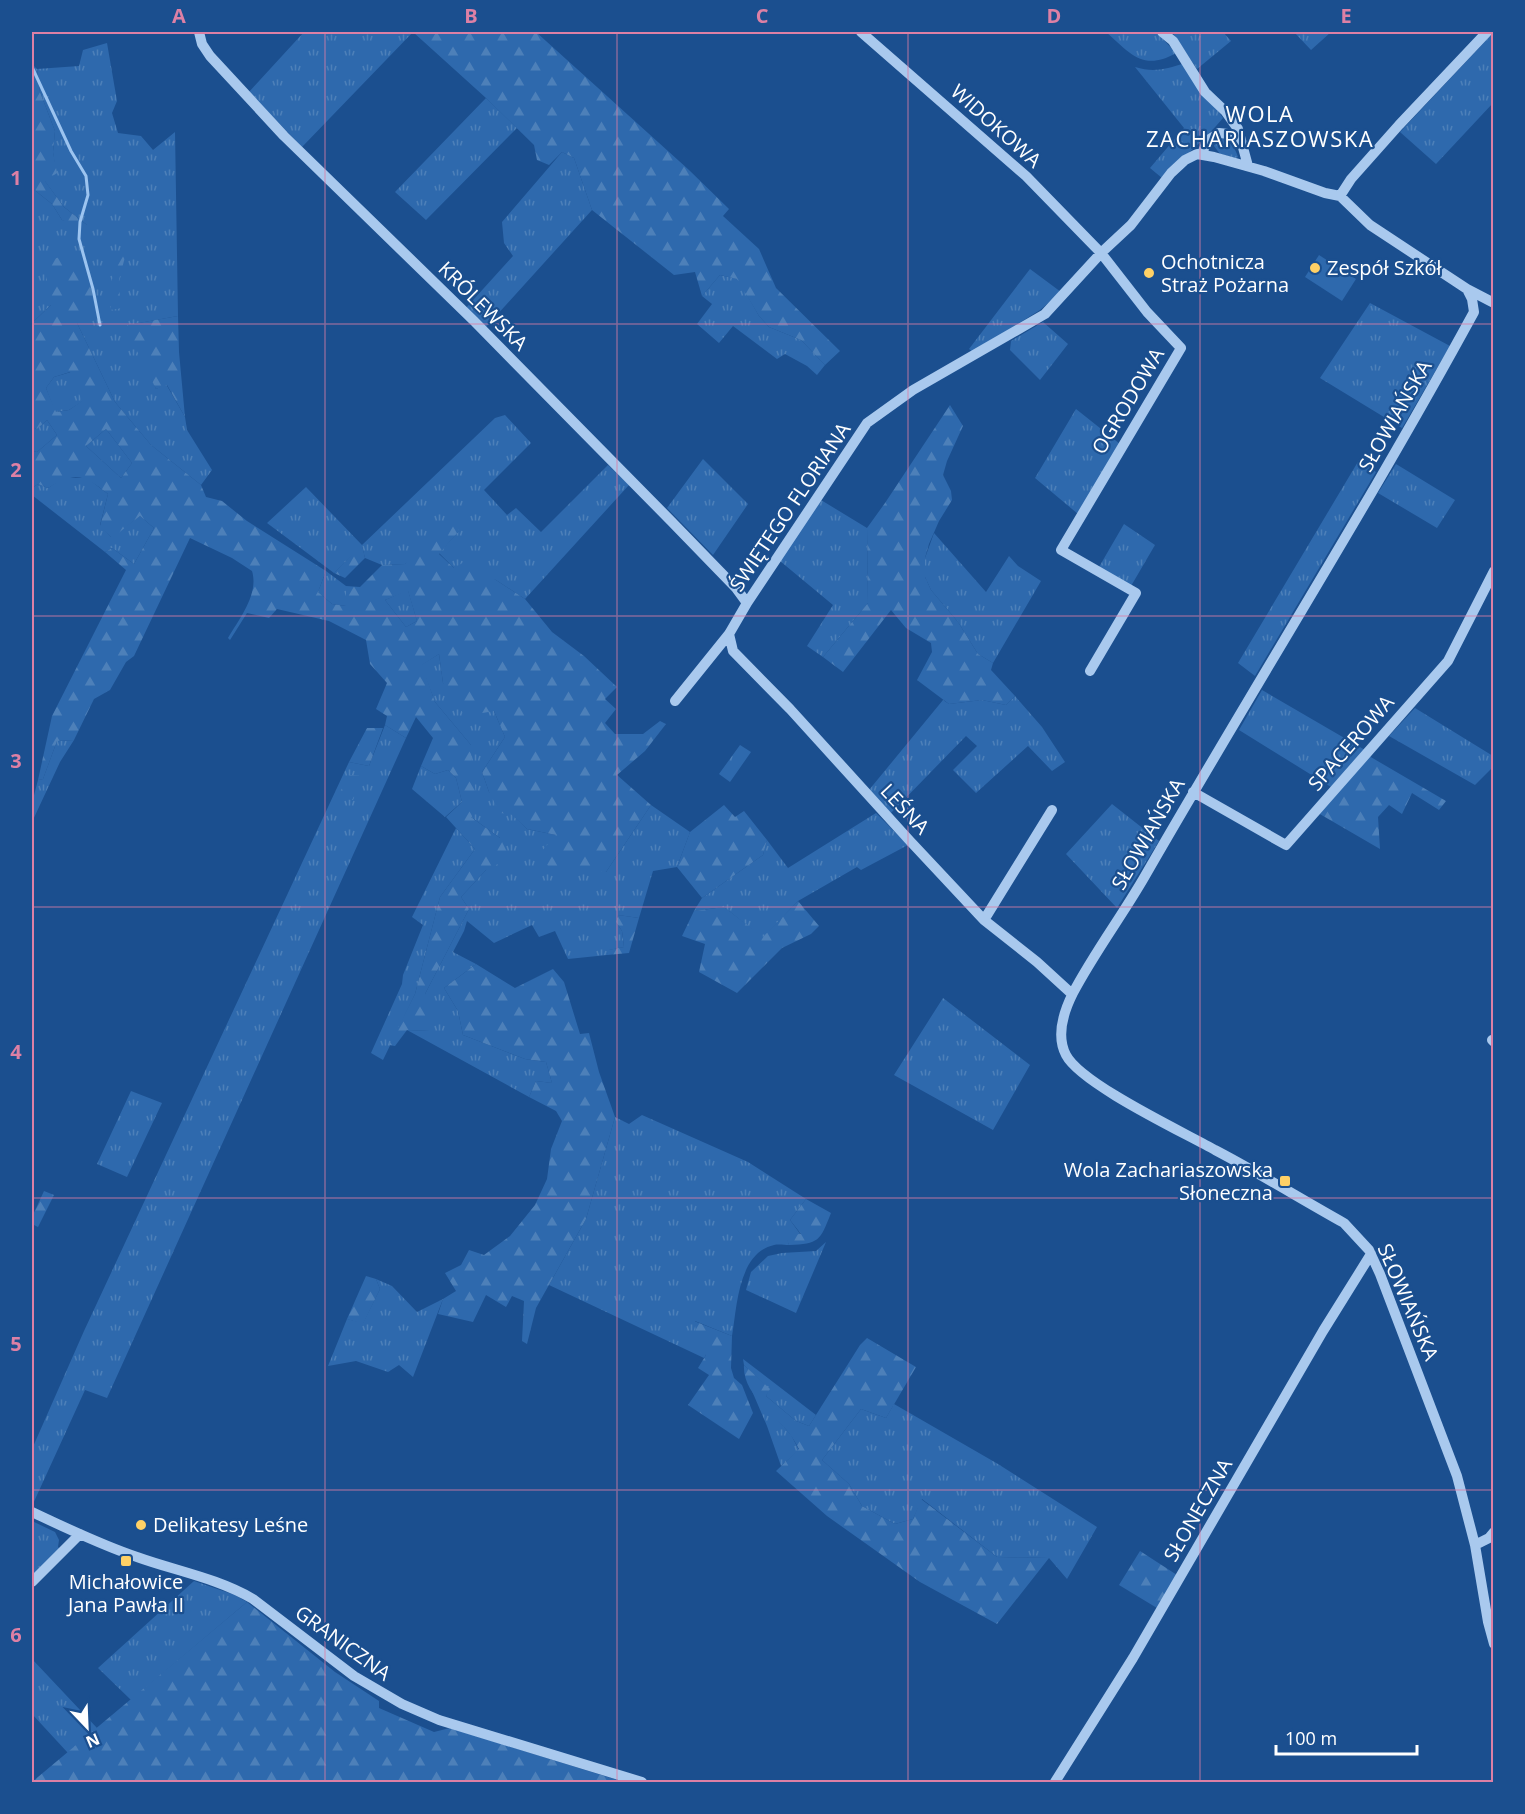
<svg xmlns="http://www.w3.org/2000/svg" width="1525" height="1814" viewBox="0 0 1525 1814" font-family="'Open Sans',sans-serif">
  <defs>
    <pattern id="grass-tufts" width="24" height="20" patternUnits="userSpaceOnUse" patternTransform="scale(1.5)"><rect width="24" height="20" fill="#2e69ad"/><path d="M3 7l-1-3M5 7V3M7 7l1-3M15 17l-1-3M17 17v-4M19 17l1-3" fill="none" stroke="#4d80b9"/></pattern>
    <pattern id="forest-firs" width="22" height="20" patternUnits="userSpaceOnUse" patternTransform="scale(1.5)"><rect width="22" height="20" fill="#2e69ad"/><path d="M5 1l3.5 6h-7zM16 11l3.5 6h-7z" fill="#4d80b9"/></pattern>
  </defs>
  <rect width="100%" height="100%" fill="#1b4f8f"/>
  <!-- grass -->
  <path fill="url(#grass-tufts)" d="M304,32H413L302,147L249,92Z
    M1106,32H1152L1159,35L1176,53C1143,72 1130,53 1106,32Z
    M1172,32H1223L1231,41L1197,69Z
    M1294,32H1331L1311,50Z
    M1493,33V103L1436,164L1400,132Z
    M107,43L117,101L112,113L118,133L141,136L153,150L175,132L178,316L128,325L156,389L166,384L185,417L187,430L212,470L201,485L151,445L115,402L77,323L51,305L32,323V188L52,204L62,220L87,225L64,207L44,180L56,173L53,152L55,131L40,92L37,69L79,66L83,50Z
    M1185,63L1223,118C1205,140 1182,158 1162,178L1150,168L1184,128L1135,67C1154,73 1166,69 1185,63Z
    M486,98L517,128L426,220L395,192Z
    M1218,138C1228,138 1235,147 1238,157L1236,158L1220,154L1214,146Z
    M562,152L574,158L592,210L485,328L465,309L513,256L504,243L502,222Z
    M1030,269L1061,292L1040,310L973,352L969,349Z
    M720,275L738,279L759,316L769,327L801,340L825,365L817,375L807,366L785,354L777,359L733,326L719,343L697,324L712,304L702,296Z
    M1370,303L1450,346L1402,428L1320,378Z
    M1043,322L1068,344L1040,380L1010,350L1011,341Z
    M71,372L83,401L69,410L55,412L46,388L54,377Z
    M1076,409L1120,444L1078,514L1035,478Z
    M505,415L531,443L484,490L507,515L516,508L541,532L608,465L629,485L525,599L496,580L454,568L439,553L459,531L405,564L382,565L365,558L362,546L334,573L267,523L306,487L362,545L495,418Z
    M47,420L57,435L37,452L32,451V427L37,429Z
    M106,429L132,463L121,478L86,446Z
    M703,459L748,504L713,555L667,508Z
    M1359,460L1376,472L1255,676L1238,663Z
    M1396,464L1455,500L1437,528L1378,493Z
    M63,478H87L108,494L100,525L111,537L140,516L154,528L134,564L112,548L105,552L32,495V488L38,484L48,488Z
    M821,500L867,528L868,603L823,657L807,646L833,605L780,561Z
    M1124,524L1155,545L1131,586L1099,567Z
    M934,533L986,592L1009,556L1018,566L1041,581L993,663L978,654L958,622L931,590L925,577V558Z
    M326,571L346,586V606L332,604L318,592Z
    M408,590L417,621L406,627L385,600Z
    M439,654L443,683L494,711L505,737L482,772L489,792L527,829L556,835L606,872L651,805L690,832L677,867L653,871L639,918L618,915L616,922L622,931L624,947L609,950L607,955L568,959L555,931L539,937L532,925L494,943L467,921L464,931L453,952L476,964L444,988L458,1011L463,1035L525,1059L546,1062L552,1083L536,1081L529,1097L407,1030L430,1031L425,994L469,909L461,897L486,870L500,838L471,817V745L435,702L421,665Z
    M1262,690L1365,750L1331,787L1239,730Z
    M1015,696L1042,727L1065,762L1052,771L1028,746L976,793L953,770L977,746L966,736L891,813L869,790L943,700L949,704L982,700L1006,705Z
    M1415,708L1493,756V767L1475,785L1389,736Z
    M385,725L406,738L107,1398L85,1390L32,1506V1449L84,1331L349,762L369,766Z
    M74,740L60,762L32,822V803L38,780L43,779L57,741Z
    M740,745L751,752L730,782L719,774Z
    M421,766L435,774L448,770L456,778L462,802L445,817L412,789Z
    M1112,804L1159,841L1117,908L1066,854Z
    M876,813L908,845L861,870L857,867L798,901L763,938L724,907L694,911L702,898L763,855L767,840L788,868Z
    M456,828L475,849L440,897L415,994L383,1060L371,1053L402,984L403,975L423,925L412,917Z
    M943,998L1030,1065L993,1130L894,1075Z
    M131,1091L162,1103L127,1177L97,1164Z
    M642,1115L748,1162L806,1199L790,1220L801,1235H786L789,1245C785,1245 778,1244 774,1245C738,1253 737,1307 732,1336L695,1321L706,1355L704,1358L549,1285L586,1219L615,1117L629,1124Z
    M826,1242L796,1313L746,1290L751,1272L768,1256L782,1253L816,1251Z
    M376,1279L392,1286L417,1312L443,1299L413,1377L399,1365L388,1372L356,1361L328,1366L347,1319L363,1323L380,1289Z
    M743,1359L816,1415L809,1426L796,1421L766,1396L769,1389L744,1365Z
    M752,1391L791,1435L799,1450L781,1466L767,1426Z
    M894,1404L998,1464L1097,1527L1067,1579L1049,1558L997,1557L922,1499L913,1519L895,1524L862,1506L849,1484L822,1460L861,1409L886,1418Z
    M32,1521L55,1532L59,1540L58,1547L60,1549L34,1574L32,1572Z
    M194,1581L235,1595L247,1602L131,1700L98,1668Z
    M32,1659L97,1728L68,1753L32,1714Z"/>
  <!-- forest -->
  <path fill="url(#forest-firs)" fill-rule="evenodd" d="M413,32H536L689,170L729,209L723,216L759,249L776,288L840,351L825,365L801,340L769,327L759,316L737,279L720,275L702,296L695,272L674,275L592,210L574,158L562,152L549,165L537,160L534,145L486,98Z
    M32,64L37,69L40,92L55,131L53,152L57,173L45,181L64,207L87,225L84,229L62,220L52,204L32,188Z
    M120,253H126L118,284L122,308L111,310L110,286Z
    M66,255L84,261L91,278L94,312L77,323L115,402L151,445L201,485L206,497L222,501L247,521L326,571L318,592L332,604L346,606V586L360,587L382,565L405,564L453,518L459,531L439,554L454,568L464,562L496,580L525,599L552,632L584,656L617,687L605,699L616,709L605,723L615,734H643L660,721L666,724L645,751L617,775L651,805L606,872L548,866L540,853L556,835L527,829L511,814L500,813L489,792L482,772L505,737L494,711L465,716L443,683L439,654L422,665L435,702L471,745L472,769L478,806L471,817L500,838L510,858L486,870L461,897L469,909L425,994L436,1008L430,1031L407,1030L395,1046L389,1045L415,994L440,897L475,849L446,817L462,802L456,778L448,770L435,774L421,766L433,738L416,717L406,738L385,725L387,716L376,709L387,683L370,664L366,640L329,621L277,609L269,618L247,613L230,640L228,638C240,618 259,594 252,571L232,558L190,538L134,656L126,662L110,690L94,699L74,740L57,741L43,779L38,780L52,716L126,570L105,552L112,548L134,564L154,528L140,516L112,538L100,526L108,494C84,475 76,471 48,488L38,484L32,488V451L37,452L57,435L47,420L37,429L32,427V323L51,305L44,262ZM70,372L82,401L69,410L56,412L46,388L54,377ZM106,429L132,463L121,478L86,446ZM408,591L417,621L406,627L385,600Z
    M178,316L179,352L185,417L167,385L156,389L133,343L127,325Z
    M950,405L963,426L947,461L943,475L951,491L952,500L939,521L929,544L925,558V577L931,590L958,622L978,654L993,663L991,670L1015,696L1006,705L982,700L949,704L917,680L932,652L931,643L906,628L891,610L843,672L823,657L868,603L867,528L885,503Z
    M362,545L365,558L345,578L334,573Z
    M367,728H383L369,766L349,762Z
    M1369,756L1446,801L1439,810L1412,793L1402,814L1389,805L1378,817L1380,849L1318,813Z
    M349,775L363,776L353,800L337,798Z
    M724,805L735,817L744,811L767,840L763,855L702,898L677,867L690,832Z
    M798,901L819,926L811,934L782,948L737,993L699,972L705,944L682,936L694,911L724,907L763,937Z
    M618,915L639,918L629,953L607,955L608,950L624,947L622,931L616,922Z
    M476,964L515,988L553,969L564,982L580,1034L589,1033L599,1072L615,1117L586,1219L536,1308L527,1344L522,1341L524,1301L512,1296L506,1307L486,1295L473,1322L438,1314L443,1299L456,1291L445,1273L461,1265L469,1250L484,1255L510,1236L535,1205L547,1179L551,1149L562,1121L556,1111L529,1097L536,1081L552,1083L546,1062L525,1059L463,1035L458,1011L444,988Z
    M44,1191L54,1195L38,1227L32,1224V1217Z
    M806,1199L831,1213C820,1241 819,1244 789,1245L785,1235L801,1234L790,1220Z
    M366,1276L376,1279L380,1289L363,1324L347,1319Z
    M694,1321L732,1336L731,1368L734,1378L742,1385L753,1413L739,1439L688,1405L709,1375L698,1368L706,1355L700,1350Z
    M867,1338L916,1367L886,1418L861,1409L822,1460L849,1484L862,1506L895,1524L913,1519L921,1499L997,1557L1049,1558L997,1624L920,1582L827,1516L776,1471L799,1449C796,1444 793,1438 789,1433C773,1414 742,1392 744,1365L770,1389L766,1396L796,1421L809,1426L860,1345Z
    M1140,1551L1177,1575L1157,1608L1119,1585Z
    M247,1602L335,1672L379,1701V1708L434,1732L450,1728L624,1782H32Z"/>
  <!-- pitch -->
  <path fill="#2e69ad" d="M1319,255L1356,279L1342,301L1305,277Z"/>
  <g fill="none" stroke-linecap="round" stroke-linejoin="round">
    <!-- stream -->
    <path stroke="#9cc4f0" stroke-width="3" d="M32,67L71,151L86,176L88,195L80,222L79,239L93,289L100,325"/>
    <!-- minor -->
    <path stroke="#a9c9ee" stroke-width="10" d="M199,32L202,44L210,56L284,136L474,321L671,521L736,588L747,603
      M861,32L1026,176L1101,253L1147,312L1181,348L1061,550L1136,593L1090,671
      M1162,32L1173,41L1205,92L1226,112L1238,129L1248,166
      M1202,154L1207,141L1219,133L1228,134L1242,145
      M1340,196L1370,225L1467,289L1472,299L1474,312C1370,503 1253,688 1145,876C1122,916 1094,953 1073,993C1064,1011 1056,1036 1066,1055C1081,1084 1183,1132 1215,1150C1259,1173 1301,1199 1344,1223L1369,1250L1380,1274L1457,1476L1475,1545L1488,1622L1494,1644
      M1340,196L1351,179L1399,125L1487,32
      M1467,289L1494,303
      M729,634L733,651L790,709L910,841L984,920L1037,962L1072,994
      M675,701L729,634L747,603L867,423L913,390L1045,314L1101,253L1131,225L1171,173L1185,160L1197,154L1214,157L1264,171L1325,193L1340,196
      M1193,792L1286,845L1448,661L1494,571
      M984,920L1052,810
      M1492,1040L1494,1042
      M32,1512C66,1528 101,1545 137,1557C176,1571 217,1578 253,1599L354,1676L402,1704L439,1720L642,1782
      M1475,1545L1489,1538L1494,1532
      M32,1582L80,1534
      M1055,1782L1133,1658L1323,1331L1371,1254"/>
  </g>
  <!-- grid -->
  <path fill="none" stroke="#dd80a5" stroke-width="1.5" stroke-opacity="0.55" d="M325,32V1782M617,32V1782M908,32V1782M1200,32V1782M32,324H1494M32,616H1494M32,907H1494M32,1198H1494M32,1490H1494"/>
  <!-- markers -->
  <g fill="#ffd166" stroke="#1b4f8f" stroke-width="2">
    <circle cx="1315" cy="268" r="6"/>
    <circle cx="1149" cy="273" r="6"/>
    <rect x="1279" y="1175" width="12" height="12" rx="3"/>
    <circle cx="141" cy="1525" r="6"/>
    <rect x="120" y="1555" width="12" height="12" rx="3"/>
  </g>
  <g text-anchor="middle" stroke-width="4.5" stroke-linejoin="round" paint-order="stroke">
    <!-- street labels -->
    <g font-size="20" fill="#fff" stroke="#1b4f8f">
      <text transform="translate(996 126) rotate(42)" y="7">WIDOKOWA</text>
      <text transform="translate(483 306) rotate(45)" y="7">KRÓLEWSKA</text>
      <text transform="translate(1128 401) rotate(-59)" y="7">OGRODOWA</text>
      <text transform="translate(1395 416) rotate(-60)" y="7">SŁOWIAŃSKA</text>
      <text transform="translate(790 507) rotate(-56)" y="7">ŚWIĘTEGO FLORIANA</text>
      <text transform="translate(1351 743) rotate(-49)" y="7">SPACEROWA</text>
      <text transform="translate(905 809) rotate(47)" y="7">LEŚNA</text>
      <text transform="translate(1148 834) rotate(-60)" y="7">SŁOWIAŃSKA</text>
      <text transform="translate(1408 1302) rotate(67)" y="7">SŁOWIAŃSKA</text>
      <text transform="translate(1198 1510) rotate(-60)" y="7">SŁONECZNA</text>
      <text transform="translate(343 1643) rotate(36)" y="7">GRANICZNA</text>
    </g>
    <!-- poi labels -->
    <g font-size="20" fill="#fff" stroke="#1b4f8f" text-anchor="start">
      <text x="1161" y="269">Ochotnicza<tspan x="1161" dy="23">Straż Pożarna</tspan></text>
      <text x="1327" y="275">Zespół Szkół</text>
      <text x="1273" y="1177" text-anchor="end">Wola Zachariaszowska<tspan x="1273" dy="23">Słoneczna</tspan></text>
      <text x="153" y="1532">Delikatesy Leśne</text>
      <text x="126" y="1589" text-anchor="middle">Michałowice<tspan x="126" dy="23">Jana Pawła II</tspan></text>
    </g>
    <!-- quarter labels -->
    <g font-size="22" letter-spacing="1.5" fill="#fff" stroke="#1b4f8f">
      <text x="1260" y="122">WOLA<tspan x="1260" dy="25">ZACHARIASZOWSKA</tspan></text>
    </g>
  </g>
  <!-- border -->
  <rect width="1525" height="1814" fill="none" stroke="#1b4f8f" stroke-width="66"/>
  <!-- north arrow -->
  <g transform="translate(87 1727) rotate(157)" stroke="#1b4f8f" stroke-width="4.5" paint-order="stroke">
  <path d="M0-4.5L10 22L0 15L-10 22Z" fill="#ffffff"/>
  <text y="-9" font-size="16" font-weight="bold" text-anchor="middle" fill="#ffffff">N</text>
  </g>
  <!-- scale -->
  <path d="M1276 1745v9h141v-9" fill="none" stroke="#ffffff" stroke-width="3"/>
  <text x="1285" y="1745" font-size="18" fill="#ffffff" stroke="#1b4f8f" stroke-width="4.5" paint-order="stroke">100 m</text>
  <rect x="33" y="33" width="1459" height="1748" fill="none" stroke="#dd80a5" stroke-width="2"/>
  <g font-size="20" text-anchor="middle" font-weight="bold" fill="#dd80a5">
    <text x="179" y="23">A</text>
    <text x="471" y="23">B</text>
    <text x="762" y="23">C</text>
    <text x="1054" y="23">D</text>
    <text x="1346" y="23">E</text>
    <text x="16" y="185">1</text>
    <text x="16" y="477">2</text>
    <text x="16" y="768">3</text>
    <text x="16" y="1059">4</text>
    <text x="16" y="1351">5</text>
    <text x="16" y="1642">6</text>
  </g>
</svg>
